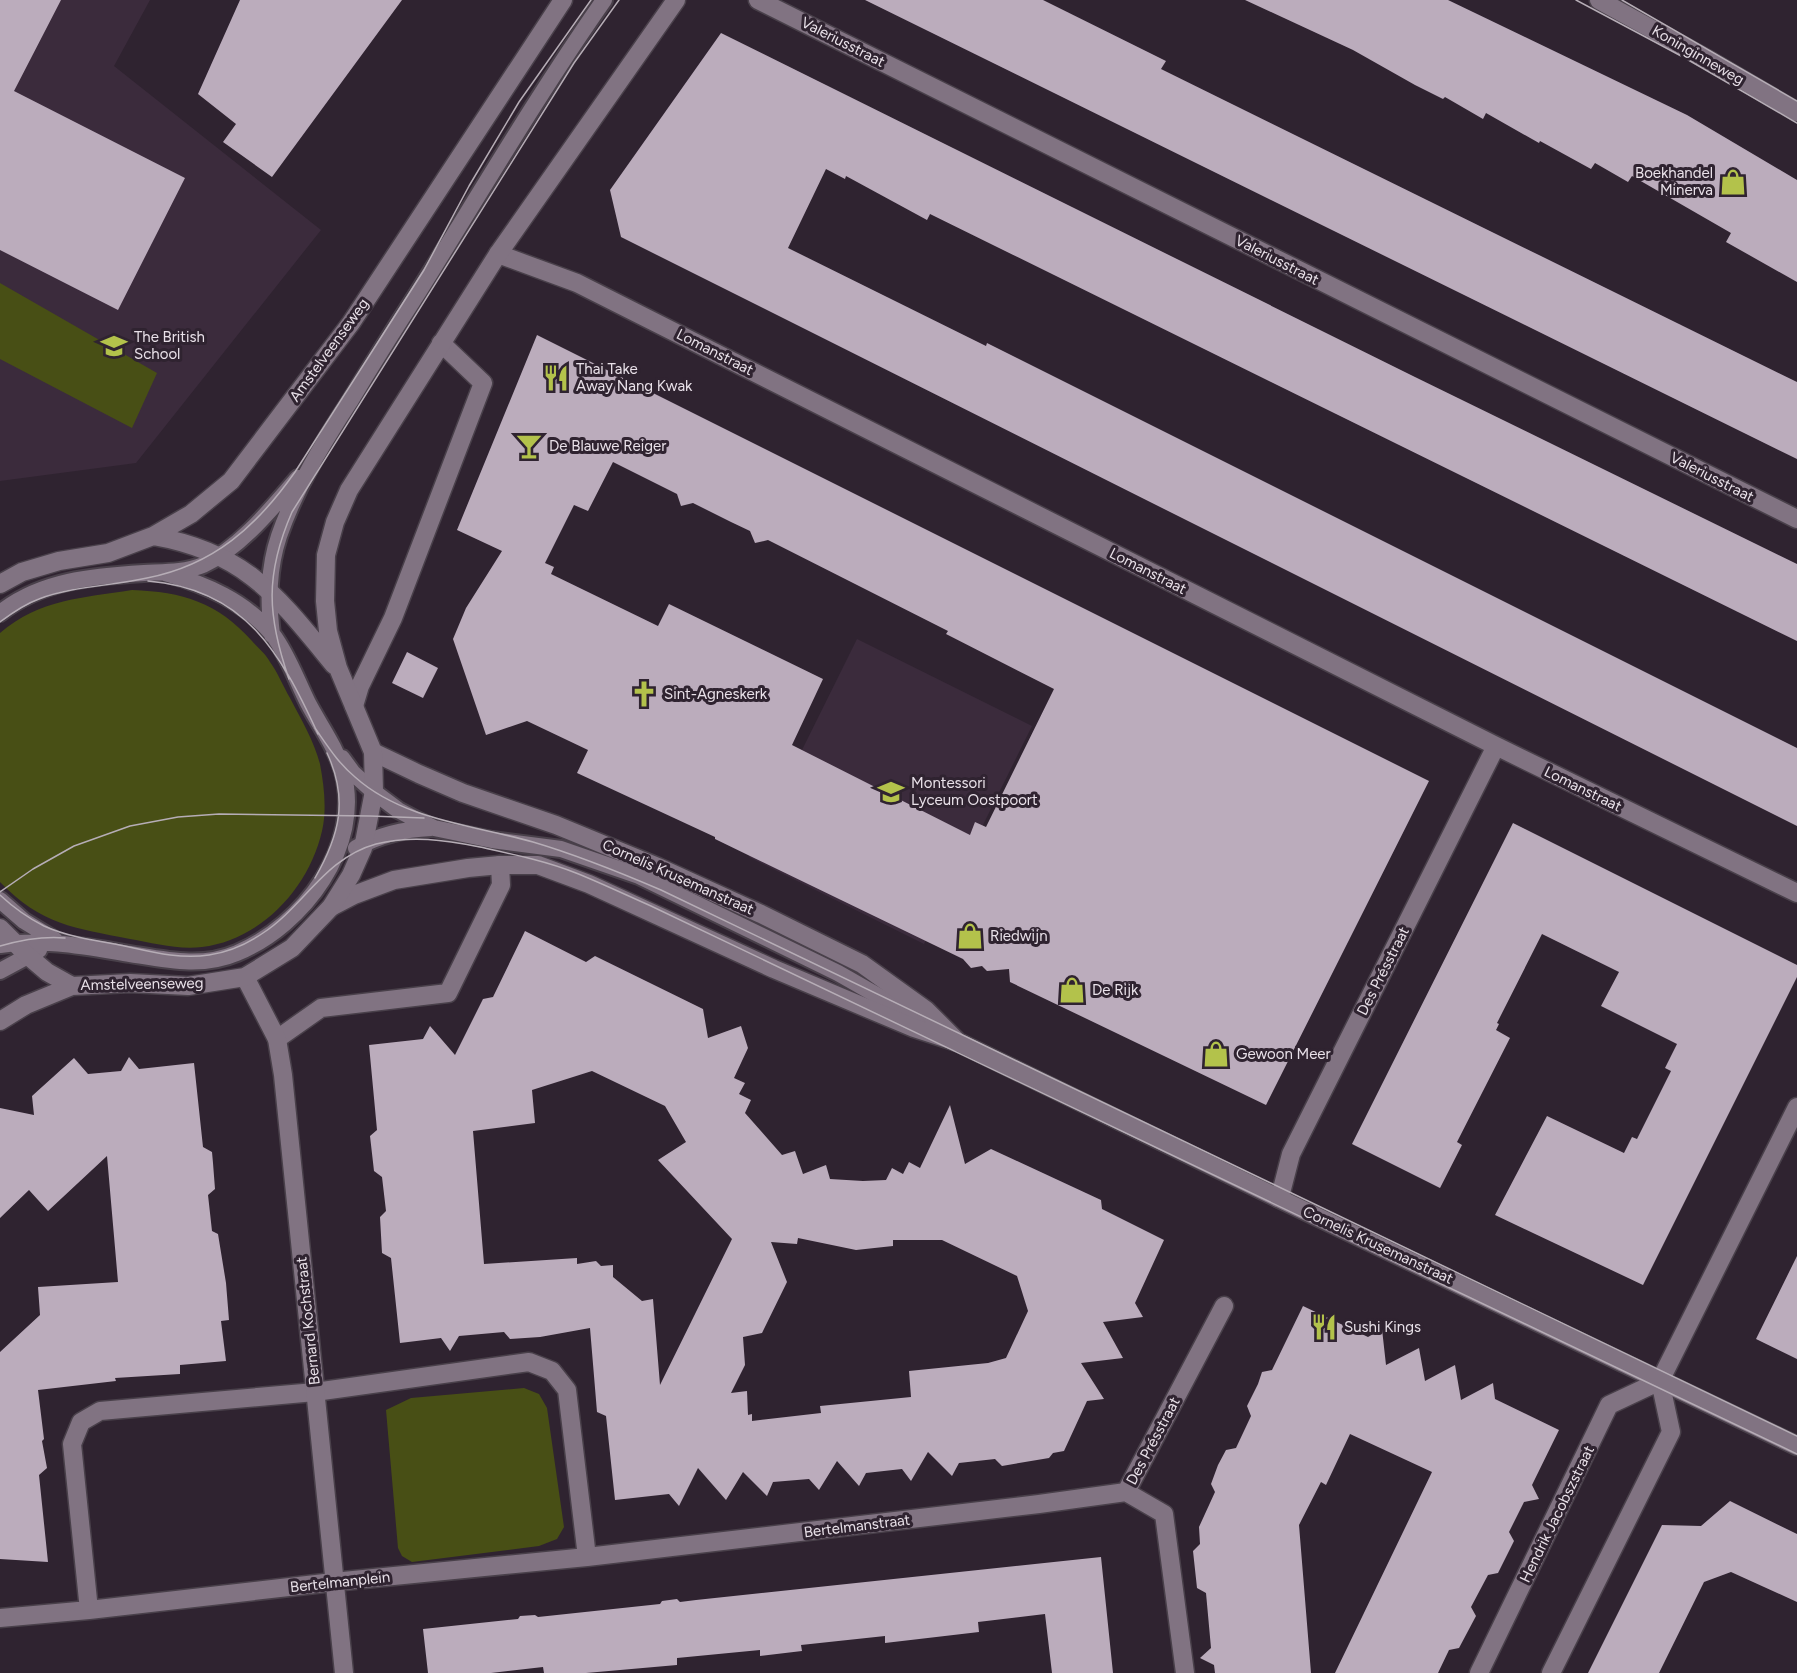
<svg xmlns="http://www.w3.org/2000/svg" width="1797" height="1673" viewBox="0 0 1797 1673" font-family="Figtree,sans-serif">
  <rect width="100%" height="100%" fill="#2f2330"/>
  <!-- built -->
  <path fill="#3b2b3c" d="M0,0H150L114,66L321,230L136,463L0,481Z
    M857,639L1032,726L924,944L749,857Z"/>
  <!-- green -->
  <path fill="#484f15" d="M0,283L157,373L132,428L0,359Z
    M132,590C183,592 217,602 252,641C258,648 266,654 270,662C278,673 283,686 290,698C301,719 314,741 320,764C324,785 327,810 322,831C309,888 261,940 202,947C178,950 153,943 130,939C75,928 41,925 0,882V633C40,599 82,598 132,590Z
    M524,1388L539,1394L547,1408L564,1527L557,1539L539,1546L412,1562L402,1556L398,1548L386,1410L411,1398Z"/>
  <!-- building -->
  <path fill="#bbacbc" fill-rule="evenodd" d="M0,0H61L14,91L185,178L118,310L0,250Z
    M240,0H402L272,177L223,142L236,124L198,94Z
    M865,0H1043L1166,61L1161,69L1797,382V459Z
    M1245,0H1448L1687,115L1797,180V282L1726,242L1731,233L1632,176L1628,182L1595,163L1591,169L1540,141L1539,143L1486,113L1483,119L1445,97L1443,99L1415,85L1353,50Z
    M721,33L1415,377L1797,564V641L930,214L927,220L846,176L845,179L826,169L788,248L986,346L987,343L1797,748V826L621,237L610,190Z
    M537,335L1429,781L1266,1105L1010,982L1009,969L987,971L982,966L971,968L963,959L750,856L715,839V837L577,773L588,750L527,721L486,735L453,639L466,608L502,551L457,530ZM613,462L677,494L681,506L693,503L731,522L750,531L755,543L768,540L948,631L946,634L1054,689L986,827L975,822L970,835L792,745L823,679L669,604L658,626L551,574L554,567L545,563L574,505L588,511Z
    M407,652L438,668L423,698L392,683Z
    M1513,823L1797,965V977L1643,1285L1495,1215L1547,1116L1624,1153L1632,1137L1637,1139L1671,1071L1665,1068L1677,1044L1601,1006L1619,972L1542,934L1497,1023L1499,1024L1496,1030L1510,1038L1457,1142L1462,1145L1440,1188L1352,1144Z
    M525,931L586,962L595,956L703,1009L708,1038L741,1026L748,1048L734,1078L745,1083L739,1094L751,1100L745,1113L782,1155L795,1151L803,1174L826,1165L830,1179L863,1181L886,1180L892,1168L903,1174L909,1162L920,1168L950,1105L965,1164L991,1149L1101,1200L1102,1209L1164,1240L1135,1303L1143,1317L1103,1322L1123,1358L1081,1363L1104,1399L1087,1401L1064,1451L1053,1453L1049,1458L1002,1466L995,1459L959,1463L952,1476L928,1452L911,1481L902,1469L866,1473L859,1486L837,1461L819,1490L809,1479L773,1482L767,1496L743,1472L726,1500L698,1468L679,1506L669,1494L615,1500L606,1416L597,1412L590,1328L540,1337L510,1339L504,1332L459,1336L450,1351L441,1338L400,1343L391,1258L382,1253L380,1217L386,1211L382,1177L374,1171L370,1136L377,1130L369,1045L423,1039L430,1026L455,1055L483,999L493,997ZM592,1071L665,1106L686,1142L658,1160L732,1239L660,1385L653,1299L642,1301L613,1277V1265L601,1266L596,1261L577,1264V1258L484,1264L473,1131L535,1123L532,1090ZM798,1238L856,1250L893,1246V1240H942L1017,1276L1028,1311L1006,1358L988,1363L909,1371L911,1397L820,1406L821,1413L752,1421V1414L748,1415L747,1391L731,1393L745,1365L743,1337L762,1333L787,1282L771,1242L797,1244Z
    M129,1057L139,1069L194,1063L203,1147L212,1152L213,1163L215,1189L208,1195L212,1231L218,1234L226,1283L229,1320L221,1321L226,1361L180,1365V1374L115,1378L116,1381L38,1390L44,1439L42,1441L47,1468L39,1475L48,1562L0,1559V1352L40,1315L38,1287L118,1282L107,1156L48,1211L29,1190L0,1218V1108L34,1115L32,1096L74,1058L88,1074L121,1071Z
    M1797,1256V1359L1756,1339Z
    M1303,1306L1368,1337L1382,1329L1386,1365L1419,1348L1425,1381L1455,1365L1461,1400L1493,1383L1495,1399L1559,1430L1532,1485L1539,1499L1524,1502L1509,1532L1514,1541L1498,1573L1488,1575L1471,1607L1476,1616L1459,1648L1449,1650L1438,1673H1335L1432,1472L1350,1434L1326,1485L1321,1482L1299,1525L1311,1673H1215L1214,1665L1200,1658L1211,1648L1206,1593L1197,1588L1193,1551L1200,1544L1199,1527L1215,1492L1211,1484L1218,1465L1226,1450L1236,1448L1251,1416L1247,1406L1258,1384L1262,1372L1272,1370Z
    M1730,1501L1797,1534V1602L1731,1572L1704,1582L1659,1673H1588L1662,1525L1701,1526Z
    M1101,1557L1113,1673H1052L1045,1614L978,1622L979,1632L885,1643V1636L801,1645L802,1651L760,1656V1650L677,1658V1665L586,1673H544L543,1667L491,1673H428L423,1629L518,1619L520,1616L535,1615L538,1617L660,1604L662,1601L677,1599L680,1602L696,1600Z"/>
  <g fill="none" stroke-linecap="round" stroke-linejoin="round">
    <!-- service casing -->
    <g stroke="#49404a" stroke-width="20">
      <path id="service" d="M0,613C41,580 94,576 144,573C164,572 184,573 203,565C240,548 272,508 298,478
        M272,635C268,601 268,569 279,536C296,487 323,443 351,400C372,365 394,330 416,296C478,197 537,96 604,0
        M342,758L353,773L374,792L398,810L417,820L434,828L492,840L561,849L639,876L838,973L943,1033
        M356,848C379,835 405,829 431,828
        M0,900L24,921L55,940
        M0,945C44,938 87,947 130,954C167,960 202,968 237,953C304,925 363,846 343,772C336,747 320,726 308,703C297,681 288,655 273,635C245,601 205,584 165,573
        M0,971L39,950"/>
    </g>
    <!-- minor casing -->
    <g stroke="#49404a" stroke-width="21">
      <path id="minor" d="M758,0L1797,519
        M498,254L577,283L1496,746L1797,893
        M354,706L360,686L393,618L483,383L441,343
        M277,1039L321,1008L448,993L501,885L500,865
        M1278,1198L1282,1189L1291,1154L1496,746
        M529,1362L552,1371L567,1390L587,1557L333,1582L89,1610L72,1444L81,1422L100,1411L315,1392Z
        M1126,1492L1224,1306
        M1126,1492L1164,1514L1185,1673
        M587,1557L1039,1504L1126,1492
        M0,1618L89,1610
        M1479,1673L1609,1405L1660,1381L1797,1107
        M1551,1673L1671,1432L1660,1381"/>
    </g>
    <!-- tertiary casing -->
    <g stroke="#49404a" stroke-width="21">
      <path id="tertiary" d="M1599,0L1712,62L1797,112
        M373,752L419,774L463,793L556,825L658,867L761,914L862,964L926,1010L956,1040
        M331,907L354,895L394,880L468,868L500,865H538L589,884L774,969L914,1028L960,1043L1278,1198L1797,1446
        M245,977L277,1039L283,1075L344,1673"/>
    </g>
    <!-- secondary casing -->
    <g stroke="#49404a" stroke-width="21">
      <path id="secondary" d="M153,536C246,552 278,597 334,665
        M0,584L22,572L59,561L108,553L153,536L191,514L231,481L351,323L563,0
        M0,928L27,955L47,972L72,986
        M0,1021L26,1005L72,986L130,983L188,986L245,977L292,948L331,907L351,875L363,848L374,791L373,752L338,668L328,631L325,601L326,555L335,522L349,490L498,254L676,0"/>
    </g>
    <!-- service -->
    <use href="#service" stroke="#817382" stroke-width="16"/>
    <!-- minor -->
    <use href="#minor" stroke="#817382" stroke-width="18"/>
    <!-- tertiary -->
    <use href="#tertiary" stroke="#817382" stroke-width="18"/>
    <!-- secondary -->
    <use href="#secondary" stroke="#817382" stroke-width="18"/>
    <!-- tram -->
    <path stroke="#b6adb6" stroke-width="1.5" d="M1576,0L1685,58L1797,123
      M1622,0L1797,101
      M148,581C246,589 281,654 318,734
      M0,622C12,613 25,604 39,599C73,586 112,586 147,578C214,565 257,526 295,472L424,270L469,186L519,102L591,0
      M289,679C267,616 265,574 292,512L574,63L619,0
      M315,728C327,745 338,763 355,777C403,820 473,825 533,842C577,855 619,872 661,890L1797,1436
      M315,878C339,836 349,800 327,753
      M0,892L33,869L74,846L130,826L178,817L219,814L370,816L424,818
      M0,895C14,908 28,918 44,926C66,936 91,940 115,944C145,950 177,960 209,955C228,952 247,944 263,933C304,906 325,858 376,844C411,835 445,840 480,847C512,854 546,861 576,873C601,883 626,895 651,906L1797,1454
      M0,946C21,940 43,936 65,938"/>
  </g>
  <!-- icons -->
  <defs>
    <g id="shop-bare" transform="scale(2.07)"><path d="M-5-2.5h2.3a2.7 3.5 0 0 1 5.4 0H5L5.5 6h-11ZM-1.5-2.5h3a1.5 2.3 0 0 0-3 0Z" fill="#b3c24b" stroke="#2f2330" stroke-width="2.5" paint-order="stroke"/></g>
    <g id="school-bare" transform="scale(2.07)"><path d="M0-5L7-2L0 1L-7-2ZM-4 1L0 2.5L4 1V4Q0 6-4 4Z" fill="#b3c24b" stroke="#2f2330" stroke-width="2.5" paint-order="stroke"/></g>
    <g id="restaurant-bare" transform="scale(2.07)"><path d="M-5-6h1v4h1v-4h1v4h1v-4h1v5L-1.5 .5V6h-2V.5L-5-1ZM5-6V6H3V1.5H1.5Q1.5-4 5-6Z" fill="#b3c24b" stroke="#2f2330" stroke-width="2.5" paint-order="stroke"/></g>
    <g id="bar-bare" transform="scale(2.07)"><path d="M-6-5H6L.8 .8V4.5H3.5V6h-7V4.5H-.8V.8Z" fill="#b3c24b" stroke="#2f2330" stroke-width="2.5" paint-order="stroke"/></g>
    <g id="church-bare" transform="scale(2.07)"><path d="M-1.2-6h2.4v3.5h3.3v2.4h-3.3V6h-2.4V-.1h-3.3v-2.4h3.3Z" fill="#b3c24b" stroke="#2f2330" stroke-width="2.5" paint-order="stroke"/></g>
  </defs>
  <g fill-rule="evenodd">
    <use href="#shop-bare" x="1733" y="182"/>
    <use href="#school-bare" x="114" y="346"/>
    <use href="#restaurant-bare" x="556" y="378"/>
    <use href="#bar-bare" x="529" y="446"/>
    <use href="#church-bare" x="644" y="694"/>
    <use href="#school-bare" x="891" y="792"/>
    <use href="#shop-bare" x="970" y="936"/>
    <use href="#shop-bare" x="1072" y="990"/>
    <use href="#shop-bare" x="1216" y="1054"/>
    <use href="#restaurant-bare" x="1324" y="1327"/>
  </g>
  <g text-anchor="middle" stroke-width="6" stroke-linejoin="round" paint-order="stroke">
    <!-- street labels -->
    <g font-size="15" fill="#e9e1e9" stroke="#2f2330">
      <text transform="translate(843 42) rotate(27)" y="5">Valeriusstraat</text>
      <text transform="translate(1698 55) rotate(30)" y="5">Koninginneweg</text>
      <text transform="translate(1277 260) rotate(27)" y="5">Valeriusstraat</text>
      <text transform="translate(329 350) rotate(-54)" y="5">Amstelveenseweg</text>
      <text transform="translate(715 352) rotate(27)" y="5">Lomanstraat</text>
      <text transform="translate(1712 477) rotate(27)" y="5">Valeriusstraat</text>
      <text transform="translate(1148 571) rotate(27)" y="5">Lomanstraat</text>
      <text transform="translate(1583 789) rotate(26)" y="5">Lomanstraat</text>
      <text transform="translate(678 877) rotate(24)" y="5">Cornelis Krusemanstraat</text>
      <text transform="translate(1383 971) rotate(-63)" y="5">Des Présstraat</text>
      <text transform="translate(142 984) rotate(-1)" y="5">Amstelveenseweg</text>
      <text transform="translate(1378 1245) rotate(25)" y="5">Cornelis Krusemanstraat</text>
      <text transform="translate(308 1321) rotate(-96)" y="5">Bernard Kochstraat</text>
      <text transform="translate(1153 1441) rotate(-62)" y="5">Des Présstraat</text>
      <text transform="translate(1557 1514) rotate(-64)" y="5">Hendrik Jacobszstraat</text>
      <text transform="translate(857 1526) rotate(-7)" y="5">Bertelmanstraat</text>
      <text transform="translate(340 1582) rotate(-6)" y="5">Bertelmanplein</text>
    </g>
    <!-- poi labels -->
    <g font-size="15" fill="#e9e1e9" stroke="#2f2330" text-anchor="start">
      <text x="1713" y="178" text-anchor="end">Boekhandel<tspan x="1713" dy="17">Minerva</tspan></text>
      <text x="134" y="342">The British<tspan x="134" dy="17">School</tspan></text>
      <text x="576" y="374">Thai Take<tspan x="576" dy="17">Away Nang Kwak</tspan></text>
      <text x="549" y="451">De Blauwe Reiger</text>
      <text x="664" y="699">Sint-Agneskerk</text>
      <text x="911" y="788">Montessori<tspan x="911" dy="17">Lyceum Oostpoort</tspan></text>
      <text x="990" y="941">Riedwijn</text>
      <text x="1092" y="995">De Rijk</text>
      <text x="1236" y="1059">Gewoon Meer</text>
      <text x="1344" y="1332">Sushi Kings</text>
    </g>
  </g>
</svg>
